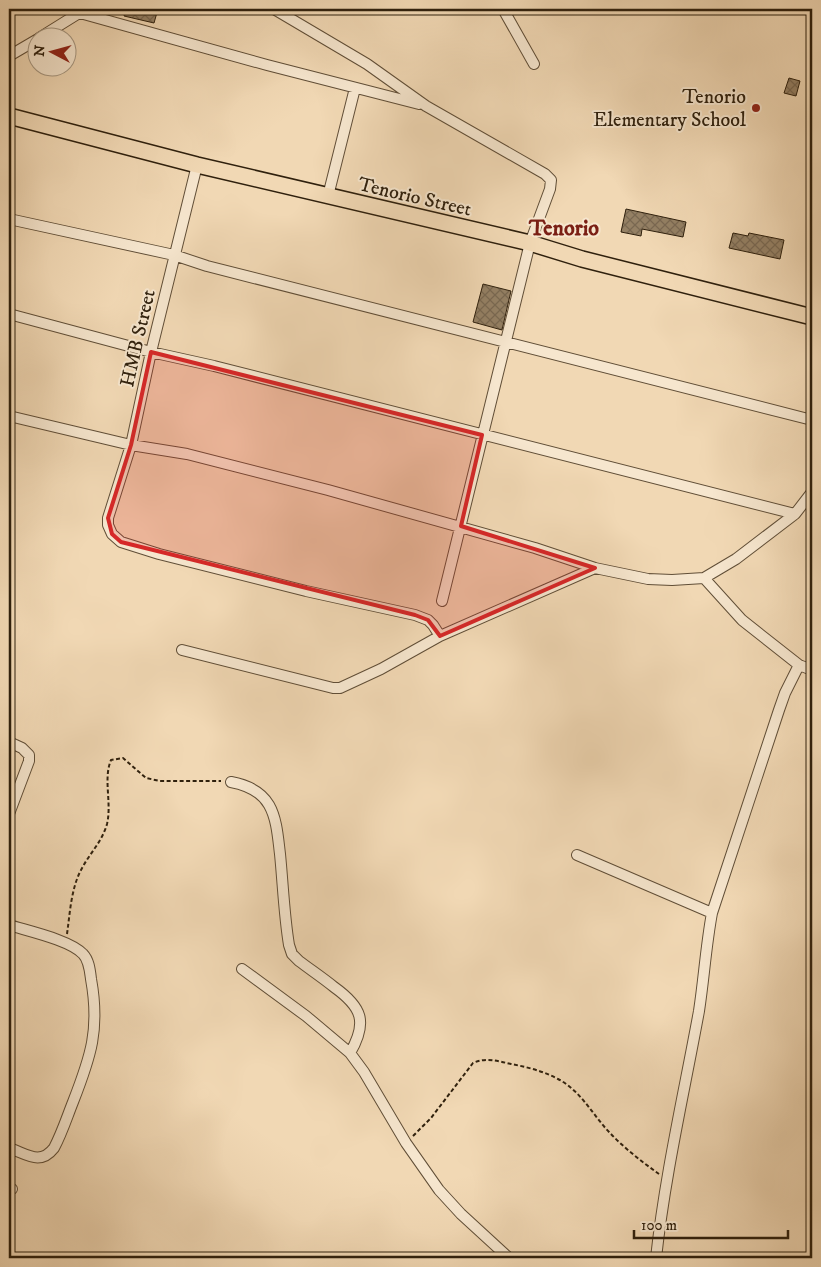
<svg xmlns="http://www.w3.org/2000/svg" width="821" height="1267" viewBox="0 0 821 1267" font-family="'IM FELL DW Pica',serif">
  <defs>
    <pattern id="building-cross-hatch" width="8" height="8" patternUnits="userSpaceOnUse" patternTransform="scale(1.25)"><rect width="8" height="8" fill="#948064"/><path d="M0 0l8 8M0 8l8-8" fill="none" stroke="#796851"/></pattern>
  </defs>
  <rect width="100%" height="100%" fill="#f1d8b4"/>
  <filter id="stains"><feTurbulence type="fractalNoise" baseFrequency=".004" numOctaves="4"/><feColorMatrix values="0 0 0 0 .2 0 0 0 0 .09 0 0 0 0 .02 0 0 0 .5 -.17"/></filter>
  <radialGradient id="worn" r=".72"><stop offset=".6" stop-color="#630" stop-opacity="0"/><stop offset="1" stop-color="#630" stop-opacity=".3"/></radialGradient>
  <!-- building -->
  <path fill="url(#building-cross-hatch)" stroke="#2f200d" d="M126,9H158L154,23L124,16Z
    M789,78L800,81L796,96L784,93Z
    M626,209L686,222L683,237L642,229L641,236L621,232Z
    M733,233L748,236L749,233L784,240L780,259L729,248Z
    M483,284L511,291L502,330L473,322Z"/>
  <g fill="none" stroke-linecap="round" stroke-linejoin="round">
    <!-- street casing -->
    <g stroke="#604e37" stroke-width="12">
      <path id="street" d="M274,9L367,64L426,106L545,174L551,180L550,189L530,243L442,601
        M503,9L534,64
        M80,13L267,65L419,104
        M39,38L84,10
        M9,56L38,39
        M197,165L151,352L131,445L108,518V525L112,534L121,542L159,554L306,591L415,615L428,620L433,625L440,636L595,568
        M328,196L355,88
        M9,219L174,255L207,266L812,420
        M9,314L151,352L214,366L795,514L812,492
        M9,416L131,445L187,454L328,490L535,548L595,568L648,579L672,580L704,578L736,559L795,514
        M704,578L742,620L799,665L812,670
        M182,650L333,688H340L381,669L440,636
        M9,742L22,748L29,755V761L9,814
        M231,782C247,785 261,791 269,805C277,819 278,838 280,854C283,884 284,915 289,945L292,954L299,961C311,970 323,978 334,987C362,1007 368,1022 350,1053
        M577,855L712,913
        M9,925C28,931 70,940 83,954C89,960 90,971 91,979C100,1029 91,1056 73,1102C67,1117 62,1133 54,1148C40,1166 27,1154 9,1148
        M242,969L306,1016L350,1053L364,1072L406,1143L439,1190L461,1214L509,1258
        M9,1189H12
        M656,1258C665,1175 684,1093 699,1011C704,978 706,945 712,913L779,710L785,693L799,665"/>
    </g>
    <!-- primary casing -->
    <g stroke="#2f200d" stroke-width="18">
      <path id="primary" d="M9,116L197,165L530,243L582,259L812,317"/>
    </g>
    <!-- path -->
    <path stroke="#2f200d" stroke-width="2" stroke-dasharray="4 2.5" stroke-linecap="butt" d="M67,934C70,913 71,889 81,870C89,854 102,842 107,824C112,803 103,779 111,760L123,758L146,778L160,781H221
      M413,1136L431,1118L473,1063C486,1057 498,1061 511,1064C527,1067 543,1071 558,1079C581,1091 592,1114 609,1132C623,1147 642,1162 659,1174
      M805,1258L812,1257"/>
    <!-- street -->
    <use href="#street" stroke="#f6e6ce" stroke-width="10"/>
    <!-- primary -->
    <use href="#primary" stroke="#f1d8b4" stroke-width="15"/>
  </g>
  <!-- marked area -->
  <path fill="#d62828" fill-opacity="0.2" stroke="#d62828" stroke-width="4" stroke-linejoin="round" d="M151,352L482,435L461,526L595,568L440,636L428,620L415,615L121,542L112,534L108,518L131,445Z"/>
  <!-- markers -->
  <circle fill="#8f2418" stroke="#f6e6ce" stroke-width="2" cx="756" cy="108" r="5"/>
  <g text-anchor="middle" stroke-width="4" stroke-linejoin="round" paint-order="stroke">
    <!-- poi labels -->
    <g font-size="20" fill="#2f200d" stroke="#f6e6ce" text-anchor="end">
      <text x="746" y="103">Tenorio<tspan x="746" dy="23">Elementary School</tspan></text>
    </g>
    <!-- street labels -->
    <g font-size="20" fill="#2f200d" stroke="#f6e6ce">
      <text transform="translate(415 196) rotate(13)" y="7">Tenorio Street</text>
      <text transform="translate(137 338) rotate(-77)" y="7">HMB Street</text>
    </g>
    <!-- quarter labels -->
    <g font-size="22" font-weight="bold" fill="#7a1f14" stroke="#f6e6ce">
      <text x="564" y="235">Tenorio</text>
    </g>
  </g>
  <!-- margin -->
  <rect width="821" height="1267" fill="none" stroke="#f1d8b4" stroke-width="30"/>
  <rect x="10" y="10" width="801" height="1247" fill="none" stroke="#2f200d" stroke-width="2.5"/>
  <rect x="15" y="15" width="791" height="1237" fill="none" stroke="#2f200d"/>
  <!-- north arrow -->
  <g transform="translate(52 52) rotate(276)"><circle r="24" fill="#f6e6ce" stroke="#a69781"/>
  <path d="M0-4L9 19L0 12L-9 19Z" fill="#8f2418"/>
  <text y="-8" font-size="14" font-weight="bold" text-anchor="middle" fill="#2f200d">N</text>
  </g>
  <!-- scale -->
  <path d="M634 1230v8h154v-8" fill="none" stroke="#2f200d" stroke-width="2.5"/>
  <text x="641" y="1230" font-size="15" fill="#2f200d" stroke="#f6e6ce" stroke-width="4" paint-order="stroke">100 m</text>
  <rect width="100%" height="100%" filter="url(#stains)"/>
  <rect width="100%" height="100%" fill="url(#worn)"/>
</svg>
